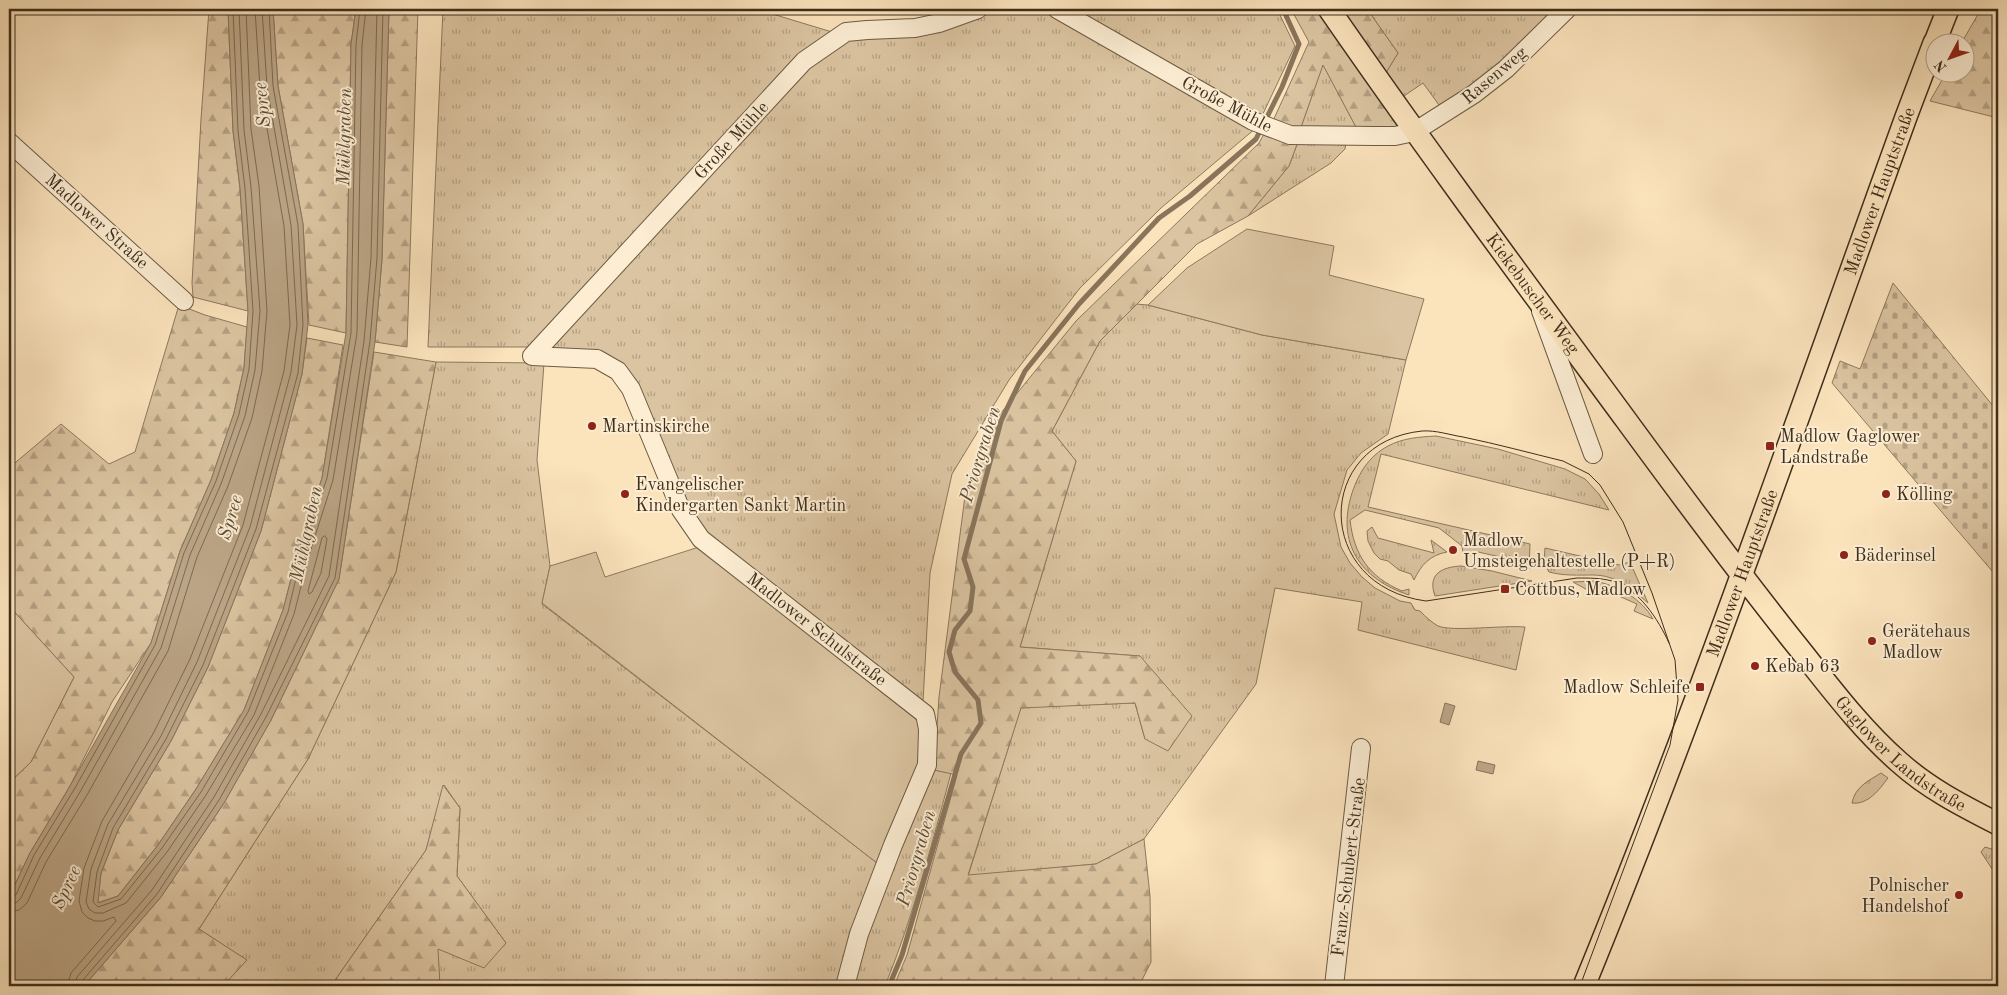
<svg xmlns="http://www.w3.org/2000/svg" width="2007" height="995" viewBox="0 0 2007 995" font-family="'Old Standard TT',serif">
  <defs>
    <pattern id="grass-tufts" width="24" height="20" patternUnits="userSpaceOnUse" patternTransform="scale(1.25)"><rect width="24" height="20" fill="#dbc4a1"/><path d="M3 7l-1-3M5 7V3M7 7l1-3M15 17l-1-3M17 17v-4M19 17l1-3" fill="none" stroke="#b3a082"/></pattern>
    <pattern id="forest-firs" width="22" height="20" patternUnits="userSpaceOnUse" patternTransform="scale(1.25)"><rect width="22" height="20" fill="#dbc4a1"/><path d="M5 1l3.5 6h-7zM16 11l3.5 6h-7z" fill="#b3a082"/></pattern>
    <pattern id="cemetery-stones" width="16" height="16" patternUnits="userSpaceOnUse" patternTransform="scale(1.25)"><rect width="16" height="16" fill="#dbc4a1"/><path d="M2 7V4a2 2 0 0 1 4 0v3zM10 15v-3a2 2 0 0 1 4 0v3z" fill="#b3a082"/></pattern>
  </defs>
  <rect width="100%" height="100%" fill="#fbe3bc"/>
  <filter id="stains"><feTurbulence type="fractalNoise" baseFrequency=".004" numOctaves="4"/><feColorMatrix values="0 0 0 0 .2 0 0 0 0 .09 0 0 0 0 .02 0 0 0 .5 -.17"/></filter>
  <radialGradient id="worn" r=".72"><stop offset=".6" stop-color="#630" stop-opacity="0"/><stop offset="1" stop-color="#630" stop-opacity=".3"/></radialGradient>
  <!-- grass -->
  <path fill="url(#grass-tufts)" stroke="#8c795e" d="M443,9H756L832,32L534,347H428Z
    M1005,9H1052L1256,128L1161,208L1080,288L1009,380L952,474L930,573L923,702L708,536L686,509L661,441L634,377L618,361L592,350L547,348L810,64L850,40L922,34Z
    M1069,9H1277L1295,46L1261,118Z
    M1367,9H1558L1492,74L1439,105L1423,83L1401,98L1384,76L1398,53Z
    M1323,64L1357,129L1300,130Z
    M1299,139L1346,142L1345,149L1331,163L1248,216L1289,166Z
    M1136,304L1148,305L1262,335L1406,360L1388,434L1361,453L1347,470L1334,514L1341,547L1350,563L1362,577L1375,588L1400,601L1411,603L1415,610L1420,611C1426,617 1431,622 1438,626C1452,632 1504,625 1525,627L1516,670L1358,630L1362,602L1275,588L1256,684L1144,839L1096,864L968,876L1021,707L1135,703L1145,739L1140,656L1020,647L1076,461L1052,431L1100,341Z
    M436,362L544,363L537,460L550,566L542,604L877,863L838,986H440L437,949L506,943L457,876L460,808L444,785L426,850L331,986H223L246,960L199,929L308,759L396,572Z
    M1436,436L1498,449L1565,469L1585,479L1599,494L1609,510L1381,454L1368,507L1530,544L1529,569L1510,564L1505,558L1478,552L1471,555L1463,553L1462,546L1439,528L1365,510L1350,520C1354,555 1369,577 1402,591L1409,589V595C1360,579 1336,543 1352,493C1359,473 1368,457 1388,446C1403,438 1419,437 1436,436Z
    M1372,527L1378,538L1434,553L1431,540L1447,552C1430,555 1421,565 1414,580L1411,574L1399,570L1388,561L1380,559L1374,553L1368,541L1367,531Z
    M1545,548L1619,565L1630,562L1648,603C1632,589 1616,575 1593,575C1578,575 1564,576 1549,572L1544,563Z
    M1461,566L1492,571L1532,581L1435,596C1427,574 1442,567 1461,566Z
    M1595,581C1618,586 1641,598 1653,619L1634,611L1637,604L1596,586L1593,593L1573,582Z
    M934,770L951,773C932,844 913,917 885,986H853L873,908Z
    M1881,773L1888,778C1879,790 1868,805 1852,803C1855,787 1868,781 1881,773Z
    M1985,847L1998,851V878L1981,852Z"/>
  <!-- forest -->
  <path fill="url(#forest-firs)" stroke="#8c795e" d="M209,9H228L233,131L240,188L248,311L193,297L192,283L201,119Z
    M273,9H356L351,44L346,333L309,325L303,224L278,86Z
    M389,9H418L407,347L375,342L382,259Z
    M1291,9H1322L1406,129H1357L1323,65L1300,130L1272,123L1309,42Z
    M1340,9H1367L1398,53L1384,76Z
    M1981,9H1998V118L1930,101L1946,73L1964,72V42H1962Z
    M1265,132L1299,139L1289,166L1248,216L1197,244L1100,341L1052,431L1076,461L1020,647L1140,656L1192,716L1168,751L1145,739L1135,703L1021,708L968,875L1096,864L1144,839L1150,896L1151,962L1139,986H894L907,955L957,775L934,770L939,697L965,496L996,419L1076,321L1259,143Z
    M179,305L205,315L247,327L244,368L234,413L211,480L180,551L151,643L112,702L70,786L30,853L9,897V783L31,762L74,677L9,606V468L61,424L109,464L135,452Z
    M307,338L343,345L322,478L298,552L283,610L244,710L196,789L158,845L118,896L97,903L101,873L118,830L171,741L208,667L261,531L302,374Z
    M374,352L436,362L396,572L308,759L199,929L247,960L223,986H84L161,897L224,803L271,720L339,579Z
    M443,785L460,808L457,876L506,943L484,968L438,949L440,986H331L426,850Z"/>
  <!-- cemetery -->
  <path fill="url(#cemetery-stones)" stroke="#8c795e" d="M1893,283L1998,412V578L1832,383L1840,361L1860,369Z"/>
  <!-- garden -->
  <path fill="#dbc4a1" stroke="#8c795e" d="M1247,229L1334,246L1329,275L1424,299L1406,360L1262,335L1148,305L1187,268Z
    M699,547L917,720L923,733L921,763L877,863L542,603L550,566L596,552L605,577Z
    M9,606L74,677L31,762L9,783Z"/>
  <!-- water -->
  <path fill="#bba586" stroke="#89755c" d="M228,9H273L278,86L303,224L308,325L302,374L261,531L208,667L171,741L118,830L101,873L98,903L118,896L158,845L196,789L244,710L283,610L298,552L322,478L346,333L351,44L356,9H389L382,259L375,342L339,579L271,720L224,803L161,897L84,986H9V897L30,853L70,786L151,643L180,551L211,480L234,413L244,368L248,311L240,188L233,131Z
    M1445,703L1455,706L1449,725L1440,722Z
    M1478,761L1495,765L1493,774L1476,770Z"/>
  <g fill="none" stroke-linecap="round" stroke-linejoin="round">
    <!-- shore -->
    <path stroke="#7c6a51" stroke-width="1" d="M262,9L267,87L291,225L297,325L291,372L250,527L197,662L161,736L108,824L91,869L86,902L89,909L95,913H103L126,903L167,852L206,795L254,715L294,614L309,555L333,480L357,333L362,45L366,9
      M269,9L273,86L298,225L303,325L298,373L256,529L203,665L166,739L113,828L97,872L93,902L98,907L121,899L162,848L201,792L248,712L288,612L302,553L327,478L351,333L356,44L360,9
      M325,536L327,539L321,573L312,592L309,594L308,591L322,538Z
      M9,898L16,895L34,855L75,788L155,645L184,553L216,481L239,414L249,369L253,311L245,188L238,131L233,9
      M9,904L16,903L21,898L40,858L80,792L161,648L190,555L221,484L245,416L255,370L260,311L251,187L244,130L239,9
      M9,912L19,910L27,903L46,862L87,795L168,651L197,557L228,486L252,418L262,371L267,311L259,186L251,129L246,9
      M67,986L71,973L116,921L114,917L103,921H95L88,918L82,912L79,901L84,868L102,821L154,732L190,659L243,525L284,371L290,325L284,226L260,88L255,9
      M75,986L77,977L152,890L214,797L261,714L329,576L364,341L371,258L377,9
      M81,986L82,981L157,894L219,800L266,717L335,578L370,341L377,258L383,9"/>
    <!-- stream -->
    <path stroke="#89755c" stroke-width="5" d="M889,986L902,955L961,754L981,723L978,700L955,672L949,652L955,630L970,611L973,587L964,559L1001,421L1025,371L1079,304L1159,218L1190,196L1256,139L1282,87L1299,44L1283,9"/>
    <!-- minor casing -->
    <g stroke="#6d5b44" stroke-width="20">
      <path id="minor" d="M1057,9L1253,121L1290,135L1374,136H1395L1414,132L1474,94L1506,69L1567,9
        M9,142L184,301
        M1541,311L1593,454
        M532,356L597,359L618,371L631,389L681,510L701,539L925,714L928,729L927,765L893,845L859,934L845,986
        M532,356L804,61L846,32L867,30L915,28L939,23L978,9
        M1334,986L1361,748"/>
    </g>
    <!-- major casing -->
    <g stroke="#3e2e1c" stroke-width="24">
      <g id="major">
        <path id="s1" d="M1329,9C1425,148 1526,284 1626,420C1681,495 1736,569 1794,642C1827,683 1859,727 1899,762C1929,789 1963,806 1998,824"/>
        <path d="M1935,42L1948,9"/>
        <path id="s2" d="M1584,986C1701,700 1801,407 1906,117L1934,43"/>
      </g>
    </g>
    <!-- minor -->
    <use href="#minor" stroke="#fcedd3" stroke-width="18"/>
    <!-- major -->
    <use href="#major" stroke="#fbe3bc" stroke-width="21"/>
    <!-- tram -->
    <path stroke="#3e2e1c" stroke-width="1" d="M1580,986L1670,745L1678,700L1675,660L1652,593L1623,522L1600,485L1589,474L1563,461C1530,453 1497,444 1463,437C1450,435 1436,430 1422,431C1314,442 1313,586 1426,601L1577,578C1589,578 1601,578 1612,581C1639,589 1658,619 1669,643"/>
  </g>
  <!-- markers -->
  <g fill="#8f2418" stroke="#fcedd3" stroke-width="2">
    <circle cx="592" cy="426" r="5"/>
    <rect x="1765" y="441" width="10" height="10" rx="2.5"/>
    <circle cx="625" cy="494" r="5"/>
    <circle cx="1886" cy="494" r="5"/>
    <circle cx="1453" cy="550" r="5"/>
    <circle cx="1844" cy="555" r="5"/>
    <rect x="1500" y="584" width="10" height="10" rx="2.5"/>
    <circle cx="1872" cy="641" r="5"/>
    <circle cx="1755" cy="666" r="5"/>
    <rect x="1695" y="682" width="10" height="10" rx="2.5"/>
    <circle cx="1959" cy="895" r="5"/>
  </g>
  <g text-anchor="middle" stroke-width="4" stroke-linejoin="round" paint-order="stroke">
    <!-- street labels -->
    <g font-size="18" fill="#3e2e1c" stroke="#fcedd3">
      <text transform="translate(1494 75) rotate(-40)" y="6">Rasenweg</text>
      <text transform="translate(1227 104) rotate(28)" y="6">Große Mühle</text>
      <text transform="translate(731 140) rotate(-47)" y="6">Große Mühle</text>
      <text dy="6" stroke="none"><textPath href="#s2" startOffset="848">Madlower Hauptstraße</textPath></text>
      <text transform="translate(97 221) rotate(42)" y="6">Madlower Straße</text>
      <text dy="6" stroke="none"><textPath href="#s1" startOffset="350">Kiekebuscher Weg</textPath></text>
      <text dy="6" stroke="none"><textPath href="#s2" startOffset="442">Madlower Hauptstraße</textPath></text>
      <text transform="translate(817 629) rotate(38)" y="6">Madlower Schulstraße</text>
      <text dy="6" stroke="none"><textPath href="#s1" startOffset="941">Gaglower Landstraße</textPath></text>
      <text transform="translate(1348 867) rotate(-83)" y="6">Franz-Schubert-Straße</text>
    </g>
    <!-- poi labels -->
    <g font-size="18" fill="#3e2e1c" stroke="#fcedd3" text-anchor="start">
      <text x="602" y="432">Martinskirche</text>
      <text x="1780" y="442">Madlow Gaglower<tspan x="1780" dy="21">Landstraße</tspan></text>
      <text x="635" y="490">Evangelischer<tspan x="635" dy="21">Kindergarten Sankt Martin</tspan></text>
      <text x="1896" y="500">Kölling</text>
      <text x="1463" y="546">Madlow<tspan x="1463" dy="21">Umsteigehaltestelle (P+R)</tspan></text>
      <text x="1854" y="561">Bäderinsel</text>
      <text x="1515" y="595">Cottbus, Madlow</text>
      <text x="1882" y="637">Gerätehaus<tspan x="1882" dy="21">Madlow</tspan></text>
      <text x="1765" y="672">Kebab 63</text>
      <text x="1690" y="693" text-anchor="end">Madlow Schleife</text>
      <text x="1949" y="891" text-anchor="end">Polnischer<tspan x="1949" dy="21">Handelshof</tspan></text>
    </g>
    <!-- water labels -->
    <g font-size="19" font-style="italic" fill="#5d4c36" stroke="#fcedd3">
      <text transform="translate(261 105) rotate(-96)" y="7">Spree</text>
      <text transform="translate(343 137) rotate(-89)" y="7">Mühlgraben</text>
      <text transform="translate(979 454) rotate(-73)" y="7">Priorgraben</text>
      <text transform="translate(229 517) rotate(-73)" y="7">Spree</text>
      <text transform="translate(305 534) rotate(-78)" y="7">Mühlgraben</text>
      <text transform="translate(915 858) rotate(-74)" y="7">Priorgraben</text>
      <text transform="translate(65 887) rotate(-65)" y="7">Spree</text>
    </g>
  </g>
  <!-- margin -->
  <rect width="2007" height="995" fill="none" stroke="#fbe3bc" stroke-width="30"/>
  <rect x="10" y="10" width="1987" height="975" fill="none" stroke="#3e2e1c" stroke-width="2.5"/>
  <rect x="15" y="15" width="1977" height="965" fill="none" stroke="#3e2e1c"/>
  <!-- north arrow -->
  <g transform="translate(1950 58) rotate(229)"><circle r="24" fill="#fcedd3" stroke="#b0a18a"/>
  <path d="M0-4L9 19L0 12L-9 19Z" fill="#8f2418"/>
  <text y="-8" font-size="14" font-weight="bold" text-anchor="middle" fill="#3e2e1c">N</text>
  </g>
  <rect width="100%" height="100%" filter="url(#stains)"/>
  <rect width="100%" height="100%" fill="url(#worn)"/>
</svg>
